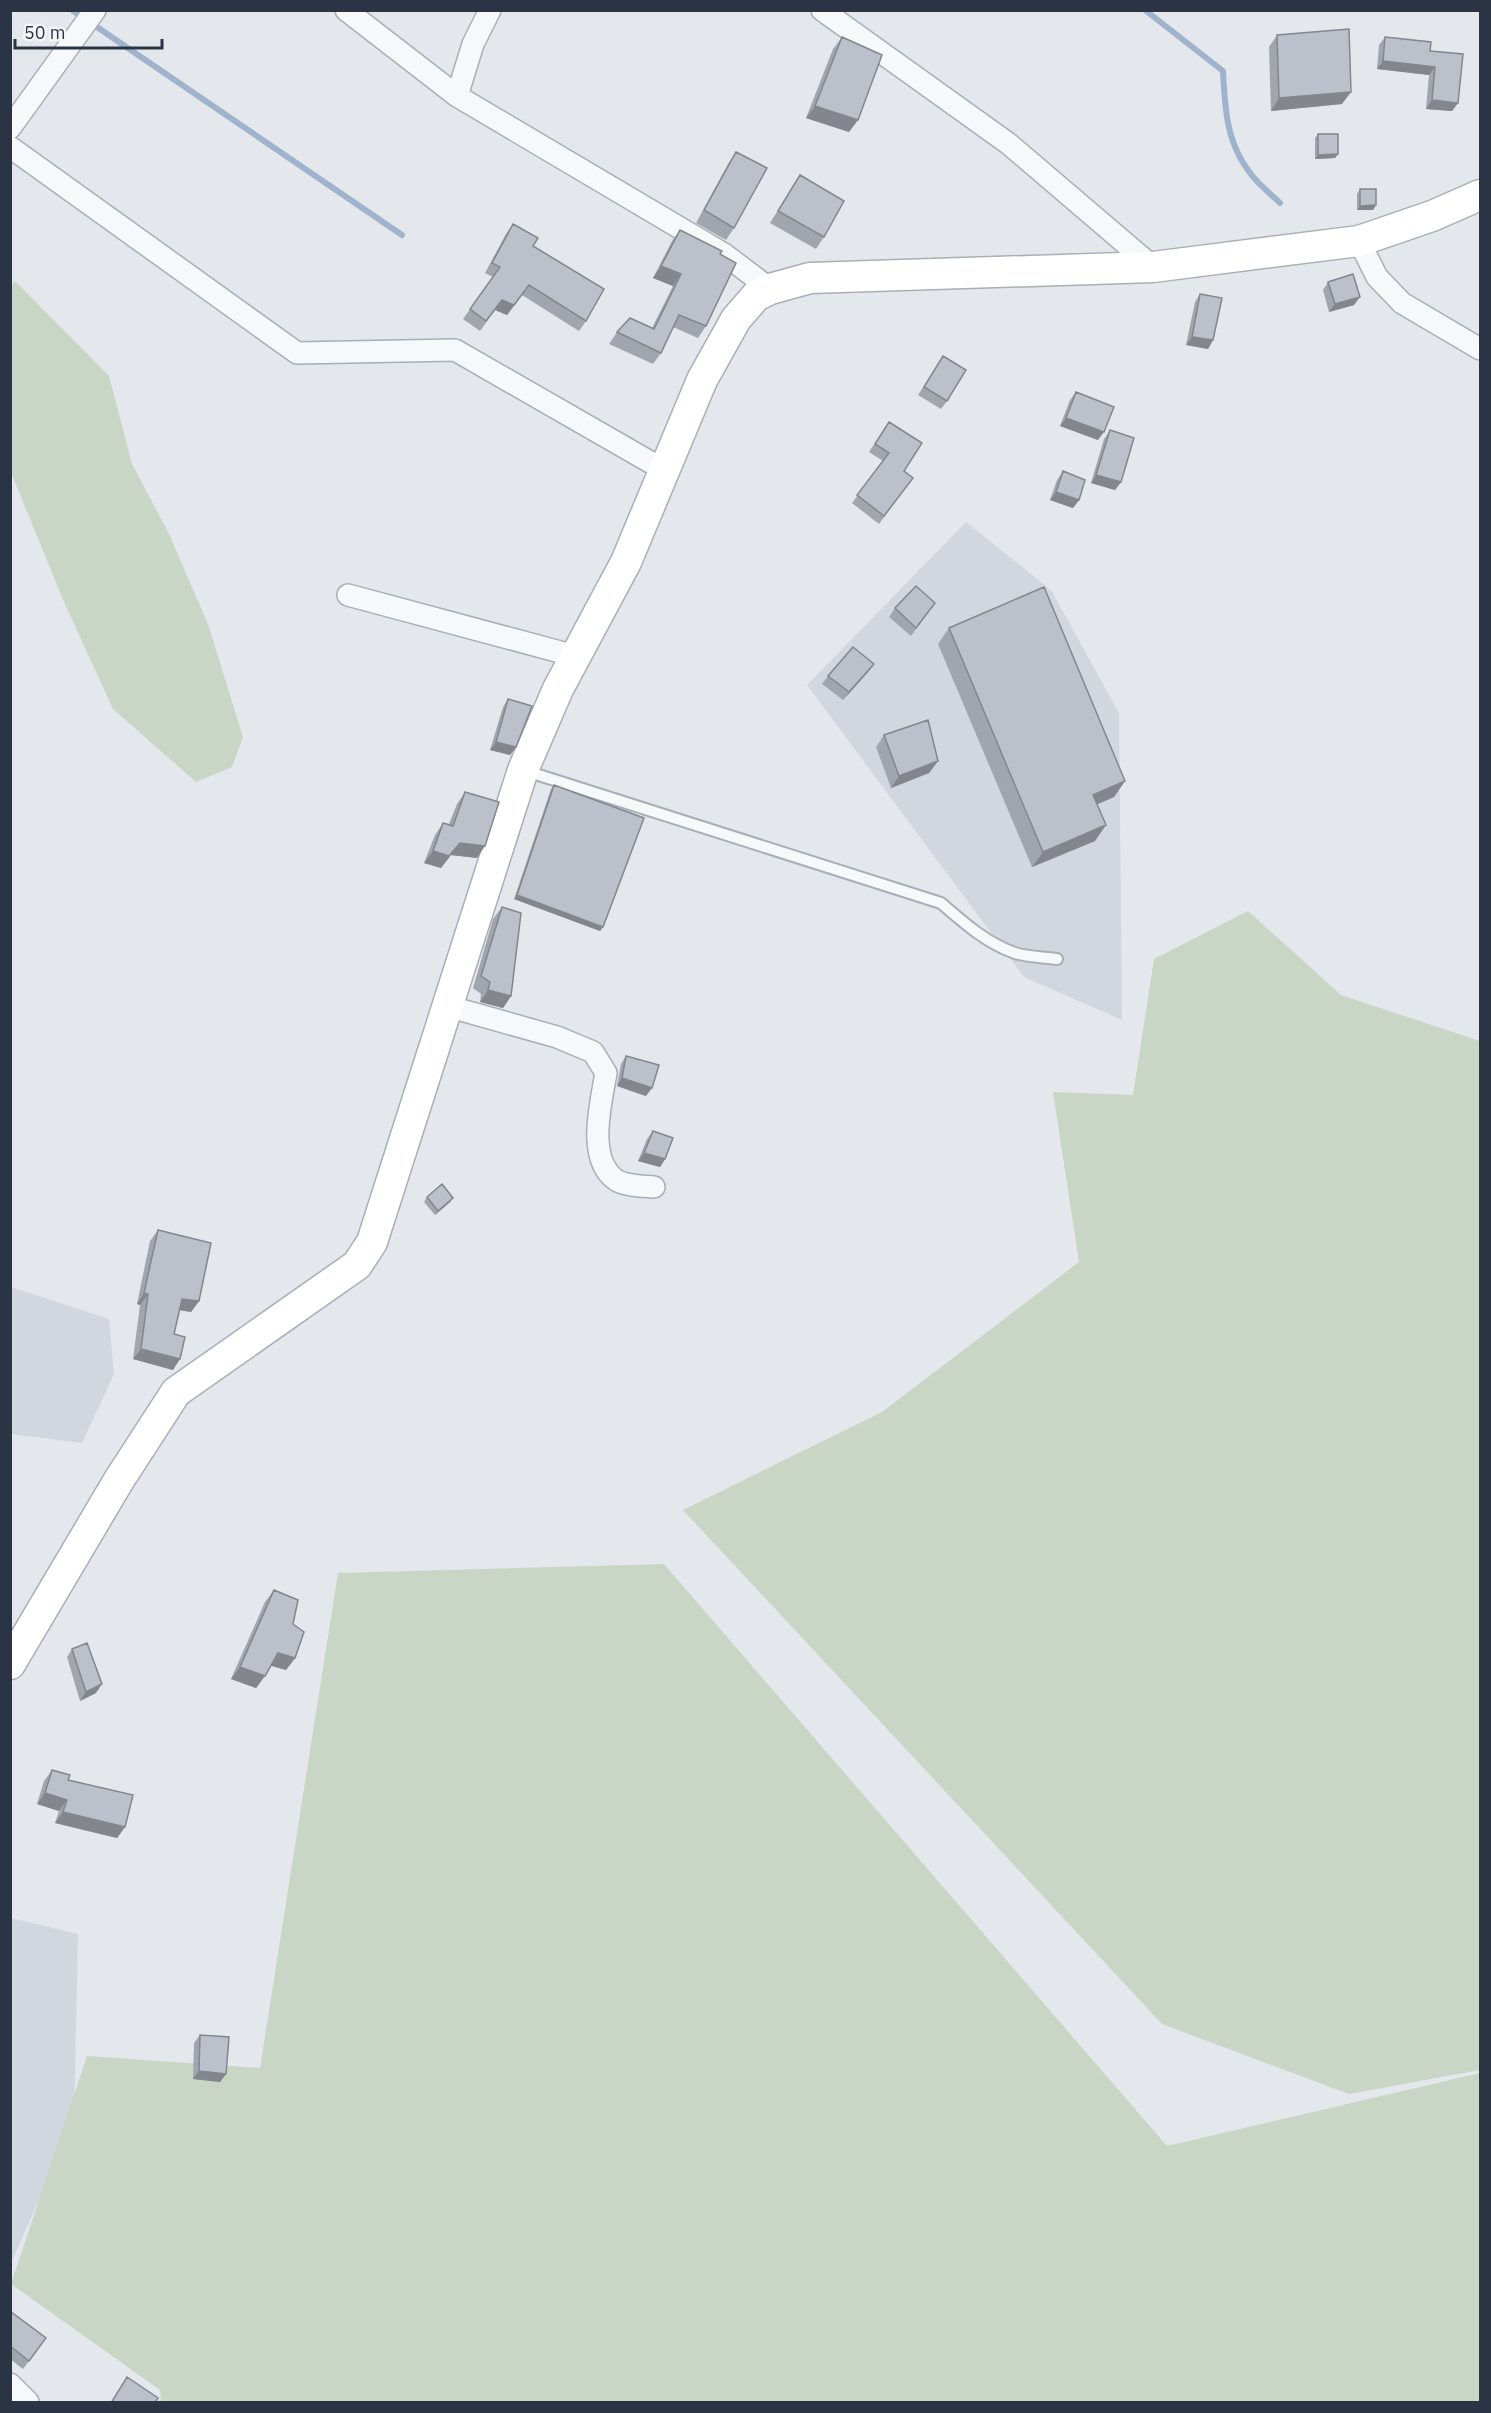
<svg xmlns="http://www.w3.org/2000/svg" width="1491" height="2413" viewBox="0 0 1491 2413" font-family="'IBM Plex Sans',sans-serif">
  <rect width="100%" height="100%" fill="#e4e7ec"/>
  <!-- built -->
  <path fill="#d2d6de" d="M966,522L1051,590L1119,713L1122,1020L1024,977L807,685Z
    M11,1287L109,1319L114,1374L82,1443L11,1434Z
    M11,1918L78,1934L74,2121L11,2263Z"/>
  <!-- green -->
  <path fill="#c9d6c5" d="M15,281L109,376L132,464L169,534L208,624L243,737L232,767L196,782L113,709L64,602L10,470V288Z
    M1248,911L1341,995L1480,1041V2070L1349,2094L1162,2024L683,1510L882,1412L1079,1262L1053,1092L1133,1095L1154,959Z
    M664,1564L1167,2146L1480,2073V2402H161L160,2390L11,2284L87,2056L260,2068L338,1573Z"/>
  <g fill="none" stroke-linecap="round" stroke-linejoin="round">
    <!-- stream -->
    <path stroke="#9fb4cc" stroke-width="6" d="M72,10L402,235
      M1145,10L1223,71C1225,113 1227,148 1256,180C1263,188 1272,195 1280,203"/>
    <!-- lane casing -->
    <g stroke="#a9aeb7" stroke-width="14">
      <path id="lane" d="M526,771L941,903C963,922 986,943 1015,953C1027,957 1043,957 1057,959"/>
    </g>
    <!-- street casing -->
    <g stroke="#a9aeb7" stroke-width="24">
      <path id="street" d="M346,10L457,96L724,254L770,289
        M822,10L1009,144L1153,267
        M457,96L473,44L490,10
        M10,128L95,10
        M10,147L297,353L455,350L664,470
        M1359,241L1377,277L1402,303L1480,349
        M348,595L575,656
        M447,1006L557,1037L593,1052L606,1073C601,1103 586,1159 616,1180C625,1186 643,1186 654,1187
        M10,2384L28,2402"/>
    </g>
    <!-- secondary casing -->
    <g stroke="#a9aeb7" stroke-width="33">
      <path id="secondary" d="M10,1664L119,1480L176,1392L357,1265L372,1242L523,770L558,689L626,562L702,380L736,319L756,296L770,289L810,278L1153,267L1359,241L1432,216L1480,195"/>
    </g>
    <!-- lane -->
    <use href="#lane" stroke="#f7f8fa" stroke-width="10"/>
    <!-- street -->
    <use href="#street" stroke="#f7f8fa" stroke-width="21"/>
    <!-- secondary -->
    <use href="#secondary" stroke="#fff" stroke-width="30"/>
  </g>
  <!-- wall -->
  <path fill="#a1a5ae" d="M1277,35L1342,104L1271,111L1269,47Z
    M842,37L849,132L806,118L833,49Z
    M1385,37L1430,51L1458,103L1452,111L1426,109L1429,75L1377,69L1379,45Z
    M1318,134L1338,154L1335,158L1315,159V138Z
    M736,152L734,228L726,240L696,223L728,164Z
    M800,175L824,237L816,249L770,223Z
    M1360,189L1376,205L1373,210H1357V194Z
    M513,224L533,246L586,321L579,331L522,295L507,315L495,310L480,331L463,319L493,277L485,273L506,234Z
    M680,230L720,254L706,326L698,338L673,327L661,353L653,364L609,344L617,332L652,328L673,286L653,278L672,241Z
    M1328,282L1354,305L1329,312L1323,290Z
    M1200,294L1213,340L1208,349L1186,345L1195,302Z
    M943,356L947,401L941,409L918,395Z
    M1076,392L1098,440L1060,426L1070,400Z
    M889,422L904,471L913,478L879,524L852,503L883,461L869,452Z
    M1110,430L1121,482L1115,490L1091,483L1104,439Z
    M1063,471L1079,500L1073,508L1050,500L1057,480Z
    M935,603L911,636L889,617L895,608Z
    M949,628L1125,781L1114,797L1097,804L1095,841L1032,867L938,644Z
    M868,672L843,700L822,684L828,676Z
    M508,699L516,747L510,755L490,750L503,707Z
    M884,735L938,761L929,773L891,788L876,747Z
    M554,785L603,927L600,931L514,899L551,789Z
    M465,792L477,858L451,855L441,868L424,863L435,835L443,823L449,824L457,804Z
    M502,907L511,996L503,1008L480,1002L481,994L473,988L493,919Z
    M626,1056L646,1096L617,1086L621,1064Z
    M653,1131L665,1159L660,1167L638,1161L647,1139Z
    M427,1197L450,1202L435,1215L424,1202Z
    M158,1230L199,1301L191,1312L179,1310L174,1334L173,1370L133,1359L140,1305L137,1304L150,1241Z
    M274,1590L293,1624L295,1658L286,1670L271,1666L256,1688L231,1679L265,1602Z
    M72,1649L96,1693L80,1701L67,1657Z
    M52,1770L68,1780L125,1827L117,1838L55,1823L59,1811L37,1804L44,1781Z
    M200,2035L226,2074L220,2082L193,2079L194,2043Z
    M10,2311L40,2346L23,2369L10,2359Z"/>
  <!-- shaded-wall -->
  <path fill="#83868d" d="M1383,61L1435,67L1429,75L1377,69Z
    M1351,92L1342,104L1271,111L1279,98Z
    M1432,100L1458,103L1452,111L1426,109Z
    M815,106L858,120L849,132L806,118Z
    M1338,154L1335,158L1315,159L1318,155Z
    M1376,205L1373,210H1357L1360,206Z
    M661,266L681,274L673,286L653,278Z
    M529,285L507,315L495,310L480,331L502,300Z
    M1360,297L1354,305L1329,312L1335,304Z
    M1192,337L1213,340L1208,349L1186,345Z
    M1066,418L1104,432L1098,440L1060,426Z
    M1096,475L1121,482L1115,490L1091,483Z
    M1056,492L1079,500L1073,508L1050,500Z
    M874,664L868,672L843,700L849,692Z
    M496,742L516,747L510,755L490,750Z
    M938,761L929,773L891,788L899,776Z
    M1125,781L1114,797L1082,811L1093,795Z
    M1106,825L1095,841L1032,867L1043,852Z
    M460,843L485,846L477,858L451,855L441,868L424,863L433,851Z
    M517,895L603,927L600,931L514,899Z
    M488,990L511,996L503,1008L480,1002Z
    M622,1078L652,1088L646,1096L617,1086Z
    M644,1153L665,1159L660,1167L638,1161Z
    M453,1198L450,1202L435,1215L438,1211Z
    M144,1293L148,1294L140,1305L137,1304Z
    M182,1299L199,1301L191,1312L174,1309Z
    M141,1349L180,1359L173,1370L133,1359Z
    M278,1653L295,1658L286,1670L269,1665Z
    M240,1667L265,1676L256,1688L231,1679Z
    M102,1684L96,1693L80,1701L86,1692Z
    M45,1793L67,1800L59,1811L37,1804Z
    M63,1812L125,1827L117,1838L55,1823Z
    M199,2071L226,2074L220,2082L193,2079Z"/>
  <!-- building -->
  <path fill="#bbc0ca" stroke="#83868d" stroke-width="1.5" d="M1349,29L1351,92L1279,98L1277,35Z
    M842,37L882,55L858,120L815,106Z
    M1385,37L1431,42L1430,51L1463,54L1458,103L1432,100L1435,67L1383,61Z
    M1318,134H1338V154L1318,155Z
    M736,152L767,168L734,228L704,210Z
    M800,175L844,201L824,237L778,211Z
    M1360,189H1376V205L1360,206Z
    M513,224L538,238L533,246L604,289L586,321L529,285L514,305L502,300L486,321L470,309L500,267L492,263Z
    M680,230L722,251L720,254L736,263L706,326L679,315L661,353L617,332L630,318L654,329L681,274L661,266Z
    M1353,274L1360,297L1335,304L1328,282Z
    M1200,294L1222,298L1213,340L1192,337Z
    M943,356L966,370L947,401L924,387Z
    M1076,392L1114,407L1104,432L1066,418Z
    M889,422L922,443L904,471L913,478L884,516L857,495L889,453L875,444Z
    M1110,430L1134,438L1121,482L1096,475Z
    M1063,471L1085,480L1079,500L1056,492Z
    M916,586L935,603L916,628L895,608Z
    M1044,587L1125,781L1093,795L1106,825L1043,852L949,628Z
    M853,647L874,664L849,692L828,676Z
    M508,699L532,706L516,747L496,742Z
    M928,720L938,761L899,776L884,735Z
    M554,785L644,818L603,927L517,895Z
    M465,792L499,802L485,846L460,843L449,856L433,851L443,823L453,826Z
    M502,907L521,913L511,996L488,990L490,982L481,976Z
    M626,1056L659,1065L652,1088L622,1078Z
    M653,1131L673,1138L665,1159L644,1153Z
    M442,1184L453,1198L438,1211L427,1197Z
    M158,1230L211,1243L199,1301L182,1299L174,1334L185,1337L180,1359L141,1349L148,1294L144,1293Z
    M274,1590L298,1600L293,1624L304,1632L295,1658L278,1653L265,1676L240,1667Z
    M87,1643L102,1684L86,1692L72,1649Z
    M52,1770L70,1775L68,1780L133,1795L125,1827L63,1812L67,1800L45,1793Z
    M200,2035L229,2037L226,2074L199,2071Z
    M10,2311L46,2338L29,2361L10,2346Z
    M127,2377L158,2398L155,2403H111Z"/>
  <!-- border -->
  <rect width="1491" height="2413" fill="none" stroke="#2b3445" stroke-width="24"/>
  <!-- scale -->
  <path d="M15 39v9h147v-9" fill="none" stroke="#2b3445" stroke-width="3"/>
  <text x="24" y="39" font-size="18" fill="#2b3445" stroke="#f4f6f9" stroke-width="4.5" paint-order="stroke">50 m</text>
</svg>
